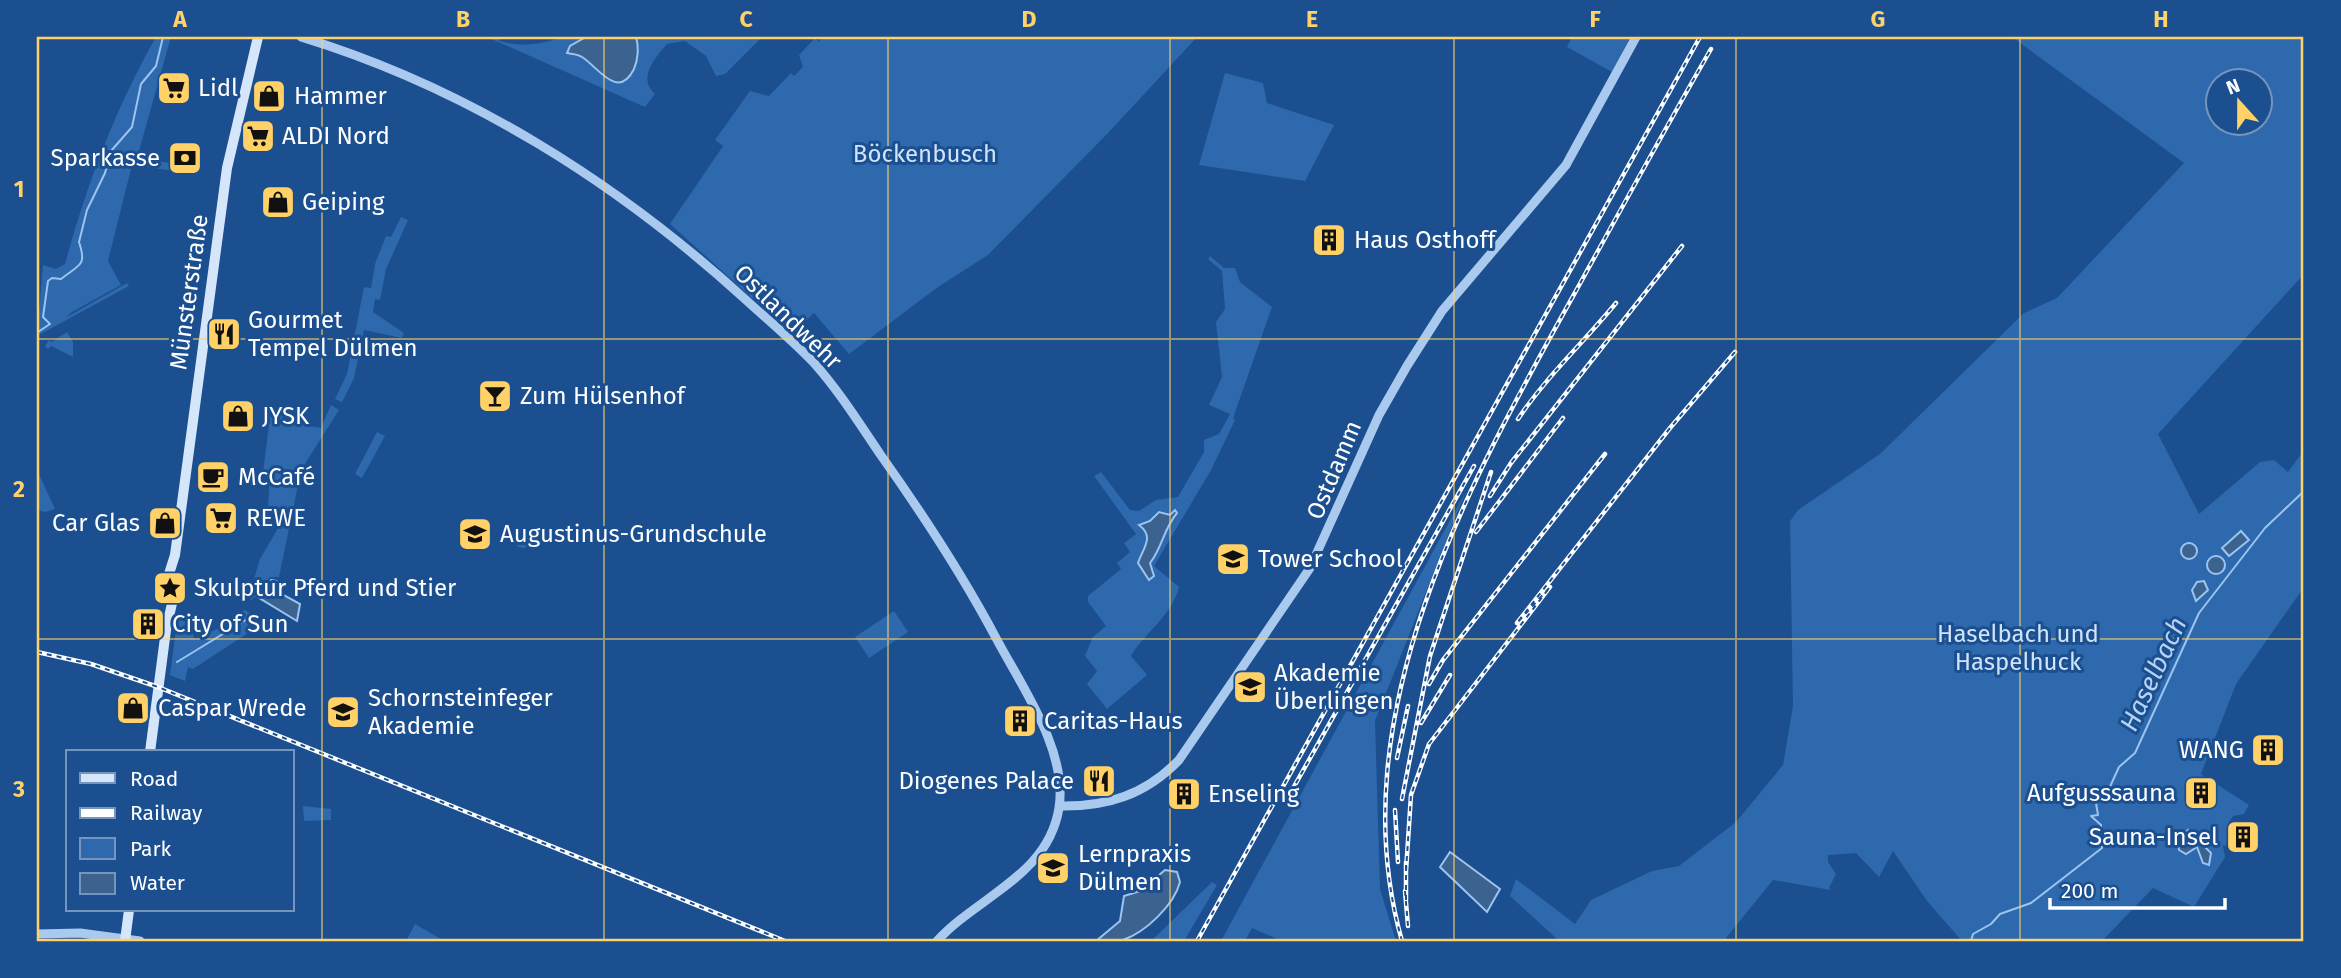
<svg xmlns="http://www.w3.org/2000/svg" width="2341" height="978" viewBox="0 0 2341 978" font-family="'Fira Sans',sans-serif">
  <rect width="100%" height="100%" fill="#1b4f8f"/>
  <!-- green -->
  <path fill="#2e69ad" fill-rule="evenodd" d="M156,37H171L137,158L189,166L188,173L132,165L108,261L121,285L72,312L65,318L127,283L129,286L37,336L43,265L56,269L65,264C87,184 115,109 156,37Z
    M487,37H500L499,41C523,47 539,45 562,37H762L725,74L716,76L706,56L685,41L667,44C655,58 637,78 655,94L645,107Z
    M821,37H1197L1109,132L988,255L938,287L849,354L814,313L792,334L670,224L723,146L715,140L750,91L769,96L791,73L794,76L803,67L799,55L815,38L819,42Z
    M1572,37H1630L1612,72L1567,47Z
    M2012,37H2304V274L2158,434L2199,514L2260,462L2274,460L2288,472L2304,450V587L2236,684L2201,774L2249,805L2244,814L2233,816L2229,822L2234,844L2223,846L2225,857L2194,907L2153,888L2102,941H1962L1927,901L1893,851L1879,877L1856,853L1828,855V862L1836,874L1829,888L1831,890L1773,880L1726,938L1728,941H1559L1510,896L1516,879L1575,924L1591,900L1652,871L1679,866L1736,822L1783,765L1793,706L1790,521L1798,510L1880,454L2024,313L2057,298L2184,163ZM2218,80H2260V122H2218Z
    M1225,73L1263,83L1267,103L1334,125L1305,181L1199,165Z
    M401,217L408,220L386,269L380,300L375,299L373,312L404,333L402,338L364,330L354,378L342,402L335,399L347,374L364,287L371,288L375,264L386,236L391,237Z
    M1210,256L1224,268H1235L1240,282L1272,307L1233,418L1235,420L1211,470L1154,566L1179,587C1172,616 1145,632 1131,656L1147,675L1107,709L1087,684L1097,671L1085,656L1093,637L1106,626L1088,602V596L1121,569L1117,563L1130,552L1124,543L1136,534L1094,476L1101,472L1130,510L1139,511L1156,500L1178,497L1204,452V440L1219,434L1230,414L1209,405L1222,377L1216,322L1225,309L1222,271L1208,259Z
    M67,332L73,342V357L51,346L48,349L45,346L49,340L52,342Z
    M331,405L339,410L296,478L299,480L279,577H270L252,600L248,598L260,559L284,518L285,510L268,507L270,474L263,472L271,410L299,414L298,424L321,428Z
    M377,432L385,436L362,478L355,474Z
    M37,470L55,509L45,512L37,510Z
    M1466,491L1375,721L1380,889L1396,941H1282L1252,928L1245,941H1221Z
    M515 540a8 8 0 1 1 16 0a8 8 0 1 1-16 0Z
    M244,610L259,617L251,631L193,669L188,667L185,681L170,675L177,622L185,618L195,639L226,625Z
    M894,611L908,632L869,658L855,637Z
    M303,806L331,809V820L304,821Z
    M1212,882L1217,885L1184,941H1151Z
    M415,924L441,939L440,941H406Z"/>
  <!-- water -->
  <path fill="#3c6290" stroke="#9cc4f0" stroke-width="2" d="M586,37H636C639,47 638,60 634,69C618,101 598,67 582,57C578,54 572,54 567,53L570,46Z
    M1175,510L1177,513C1164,528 1162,548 1150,563L1154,576L1149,580L1138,563C1143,548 1155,537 1139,525L1150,521L1159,512L1170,515Z
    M2241,531L2249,540L2229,556L2222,548Z
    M2181 551a8 8 0 1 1 16 0a8 8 0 1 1-16 0Z
    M2207 565a9 9 0 1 1 18 0a9 9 0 1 1-18 0Z
    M271,580L277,581L278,592L300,604L297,621L256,596L258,592H266Z
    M2204,581L2208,590L2196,601L2192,590L2197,582Z
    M2188,830L2211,853L2209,865L2203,863L2197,847L2186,854L2179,850L2178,841Z
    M1450,852L1500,889L1487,912L1440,867Z
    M1165,870L1177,872L1180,882C1174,905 1146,932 1123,940C1115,943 1104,941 1096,941L1120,921L1124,896L1140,891Z"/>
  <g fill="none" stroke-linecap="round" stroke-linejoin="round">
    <!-- stream -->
    <path stroke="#9cc4f0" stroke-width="2" d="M38,332L50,324L43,317L48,281L52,278L61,279C80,264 87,266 79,242L87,210L105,173L111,151L132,127L141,84L156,66L163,37
      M177,662L249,618
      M1971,941L1973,934L1991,924L2000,914L2031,903L2102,848L2101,825L2091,816L2098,815L2096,803L2108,791L2119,767L2135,753L2199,613L2265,528L2304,491"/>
    <!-- tertiary -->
    <path stroke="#a9c9ee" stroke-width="9" d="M301,37C468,88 618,183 746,300C769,321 793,341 814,363C839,391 859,423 880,454C922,513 962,574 996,638C1022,687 1068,751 1059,808C1048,876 978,896 937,941
      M1059,806C1107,807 1145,795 1179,760L1310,568L1379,415L1407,366L1442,311L1566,165L1636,37
      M37,934L80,933L140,941"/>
    <!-- secondary -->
    <path stroke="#d6e6fa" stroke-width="10" d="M159 588a11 11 0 1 1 22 0a11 11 0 1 1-22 0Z
      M168,577L175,555L227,168L258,37
      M150,752L166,630L173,599
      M125,941L129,910"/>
    <!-- rail casing -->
    <g stroke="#fff" stroke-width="4.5">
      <path id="rail" d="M1518,419C1546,377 1584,342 1616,303
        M1490,496L1511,463L1682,246
        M1476,532L1563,418
        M37,652L91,664L158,687L785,941
        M1429,684L1443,660L1605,454
        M1421,723L1450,675
        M1397,758L1408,706
        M1291,792L1474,466
        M1402,799L1430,656L1491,472
        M1395,810L1398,862
        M1406,871L1411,795L1429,744L1550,587L1517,623L1670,428L1735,352
        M1405,891L1408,926
        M1406,900V862
        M1197,941L1700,37
        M1402,941C1338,716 1470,481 1577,289C1621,209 1665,129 1711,49"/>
    </g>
    <!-- rail -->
    <use href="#rail" stroke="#1b4f8f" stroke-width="2" stroke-dasharray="5" stroke-linecap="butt"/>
  </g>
  <!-- grid -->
  <path fill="none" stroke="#ffd166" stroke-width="2" stroke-opacity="0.55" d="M322,37V941M604,37V941M888,37V941M1170,37V941M1454,37V941M1736,37V941M2020,37V941M37,339H2304M37,639H2304"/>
  <!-- icons -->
  <defs>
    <g id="supermarket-square" transform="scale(1.75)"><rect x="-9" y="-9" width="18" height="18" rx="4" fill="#ffd166" stroke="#1b4f8f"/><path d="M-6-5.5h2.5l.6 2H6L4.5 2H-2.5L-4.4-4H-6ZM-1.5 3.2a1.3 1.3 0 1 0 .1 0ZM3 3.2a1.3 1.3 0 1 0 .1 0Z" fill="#111"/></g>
    <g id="shop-square" transform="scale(1.75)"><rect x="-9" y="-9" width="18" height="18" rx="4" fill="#ffd166" stroke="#1b4f8f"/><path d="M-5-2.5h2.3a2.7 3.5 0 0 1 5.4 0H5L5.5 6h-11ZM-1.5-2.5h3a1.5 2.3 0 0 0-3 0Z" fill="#111"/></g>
    <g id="bank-square" transform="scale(1.75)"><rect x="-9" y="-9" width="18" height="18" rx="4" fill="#ffd166" stroke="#1b4f8f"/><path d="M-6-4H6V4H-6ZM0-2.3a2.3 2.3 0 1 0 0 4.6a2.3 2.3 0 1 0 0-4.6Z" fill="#111"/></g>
    <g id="building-square" transform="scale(1.75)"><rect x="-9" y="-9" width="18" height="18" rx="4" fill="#ffd166" stroke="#1b4f8f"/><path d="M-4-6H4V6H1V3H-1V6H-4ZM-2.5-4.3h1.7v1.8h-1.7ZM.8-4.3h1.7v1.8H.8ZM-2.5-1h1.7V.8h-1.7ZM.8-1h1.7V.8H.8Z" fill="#111"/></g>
    <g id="restaurant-square" transform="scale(1.75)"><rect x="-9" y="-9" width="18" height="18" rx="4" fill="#ffd166" stroke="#1b4f8f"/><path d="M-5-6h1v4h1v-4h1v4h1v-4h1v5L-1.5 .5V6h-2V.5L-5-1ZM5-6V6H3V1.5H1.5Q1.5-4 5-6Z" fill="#111"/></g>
    <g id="bar-square" transform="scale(1.75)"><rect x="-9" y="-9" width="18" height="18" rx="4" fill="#ffd166" stroke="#1b4f8f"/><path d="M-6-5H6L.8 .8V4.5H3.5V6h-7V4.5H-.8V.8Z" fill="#111"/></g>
    <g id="cafe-square" transform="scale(1.75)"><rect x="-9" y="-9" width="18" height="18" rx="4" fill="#ffd166" stroke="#1b4f8f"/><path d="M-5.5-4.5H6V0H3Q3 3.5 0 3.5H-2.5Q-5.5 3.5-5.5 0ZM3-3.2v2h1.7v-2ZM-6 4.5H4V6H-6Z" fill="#111"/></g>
    <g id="school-square" transform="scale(1.75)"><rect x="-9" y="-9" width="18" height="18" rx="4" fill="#ffd166" stroke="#1b4f8f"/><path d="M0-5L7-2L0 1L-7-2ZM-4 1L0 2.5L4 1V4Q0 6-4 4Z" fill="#111"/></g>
    <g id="sight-square" transform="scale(1.75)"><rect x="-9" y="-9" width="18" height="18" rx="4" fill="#ffd166" stroke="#1b4f8f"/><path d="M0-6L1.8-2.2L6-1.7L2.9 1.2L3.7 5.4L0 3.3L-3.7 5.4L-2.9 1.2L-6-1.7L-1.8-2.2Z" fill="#111"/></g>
    <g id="university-square" transform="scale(1.75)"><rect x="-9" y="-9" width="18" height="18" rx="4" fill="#ffd166" stroke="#1b4f8f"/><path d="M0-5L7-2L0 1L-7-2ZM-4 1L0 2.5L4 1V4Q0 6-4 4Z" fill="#111"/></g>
  </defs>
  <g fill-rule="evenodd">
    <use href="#supermarket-square" x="174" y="88"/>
    <use href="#shop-square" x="269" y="96"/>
    <use href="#supermarket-square" x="258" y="136"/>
    <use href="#bank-square" x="185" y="158"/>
    <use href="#shop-square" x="278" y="202"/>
    <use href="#building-square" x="1329" y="240"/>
    <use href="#restaurant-square" x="224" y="334"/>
    <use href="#bar-square" x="495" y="396"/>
    <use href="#shop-square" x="238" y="416"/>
    <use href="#cafe-square" x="213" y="477"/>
    <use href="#supermarket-square" x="221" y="518"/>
    <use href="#shop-square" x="165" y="523"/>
    <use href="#school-square" x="475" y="534"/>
    <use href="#school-square" x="1233" y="559"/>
    <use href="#sight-square" x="170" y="588"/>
    <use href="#building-square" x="148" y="624"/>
    <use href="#school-square" x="1250" y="687"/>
    <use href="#shop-square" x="133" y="708"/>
    <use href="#university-square" x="343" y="712"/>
    <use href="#building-square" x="1020" y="721"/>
    <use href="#building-square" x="2268" y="750"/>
    <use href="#restaurant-square" x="1099" y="781"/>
    <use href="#building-square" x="2201" y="793"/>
    <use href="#building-square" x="1184" y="794"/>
    <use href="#building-square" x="2243" y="837"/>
    <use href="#school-square" x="1053" y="868"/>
  </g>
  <g text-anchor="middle" stroke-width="6" stroke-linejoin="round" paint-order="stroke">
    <!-- poi labels -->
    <g font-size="24" fill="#fff" stroke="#1b4f8f" text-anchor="start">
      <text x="198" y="96">Lidl</text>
      <text x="294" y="104">Hammer</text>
      <text x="282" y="144">ALDI Nord</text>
      <text x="160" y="166" text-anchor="end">Sparkasse</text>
      <text x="302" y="210">Geiping</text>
      <text x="1354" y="248">Haus Osthoff</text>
      <text x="248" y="328">Gourmet<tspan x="248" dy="28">Tempel Dülmen</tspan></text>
      <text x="520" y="404">Zum Hülsenhof</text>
      <text x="262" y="424">JYSK</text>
      <text x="238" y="485">McCafé</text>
      <text x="246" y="526">REWE</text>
      <text x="140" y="531" text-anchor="end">Car Glas</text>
      <text x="500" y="542">Augustinus-Grundschule</text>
      <text x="1258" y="567">Tower School</text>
      <text x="194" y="596">Skulptur Pferd und Stier</text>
      <text x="172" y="632">City of Sun</text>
      <text x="1274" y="681">Akademie<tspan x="1274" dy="28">Überlingen</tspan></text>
      <text x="368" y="706">Schornsteinfeger<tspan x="368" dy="28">Akademie</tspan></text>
      <text x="158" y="716">Caspar Wrede</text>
      <text x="1044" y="729">Caritas-Haus</text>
      <text x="2244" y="758" text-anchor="end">WANG</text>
      <text x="1074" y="789" text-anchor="end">Diogenes Palace</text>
      <text x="2176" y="801" text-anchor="end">Aufgusssauna</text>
      <text x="1208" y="802">Enseling</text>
      <text x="2218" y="845" text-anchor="end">Sauna-Insel</text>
      <text x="1078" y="862">Lernpraxis<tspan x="1078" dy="28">Dülmen</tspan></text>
    </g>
    <!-- park labels -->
    <g font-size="24" fill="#cfe3fa" stroke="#1b4f8f">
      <text x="925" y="162">Böckenbusch</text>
      <text x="2018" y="642">Haselbach und<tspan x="2018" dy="28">Haspelhuck</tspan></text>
    </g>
    <!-- street labels -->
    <g font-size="24" fill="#fff" stroke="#1b4f8f">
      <text transform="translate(189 292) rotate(-82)" y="8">Münsterstraße</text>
      <text transform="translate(788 317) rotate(44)" y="8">Ostlandwehr</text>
      <text transform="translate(1334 470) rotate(-67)" y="8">Ostdamm</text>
    </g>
    <!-- water labels -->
    <g font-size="26" font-style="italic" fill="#b5d3f5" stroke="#1b4f8f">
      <text transform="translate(2153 674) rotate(-65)" y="9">Haselbach</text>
    </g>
  </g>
  <!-- border -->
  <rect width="2341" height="978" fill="none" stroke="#1b4f8f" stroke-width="77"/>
  <!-- legend -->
  <rect x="66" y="750" width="228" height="161" fill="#1b4f8f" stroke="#7695bc" stroke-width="2"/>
  <rect x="80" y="773" width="35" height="10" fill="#d6e6fa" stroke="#7695bc" stroke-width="2"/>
  <text x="130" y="786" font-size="21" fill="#ffffff">Road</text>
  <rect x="80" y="808" width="35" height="10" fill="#ffffff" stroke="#7695bc" stroke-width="2"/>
  <text x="130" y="820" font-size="21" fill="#ffffff">Railway</text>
  <rect x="80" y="838" width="35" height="21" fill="#2e69ad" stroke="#7695bc" stroke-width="2"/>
  <text x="130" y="856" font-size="21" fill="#ffffff">Park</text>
  <rect x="80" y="873" width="35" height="21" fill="#3c6290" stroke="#7695bc" stroke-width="2"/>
  <text x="130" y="890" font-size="21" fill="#ffffff">Water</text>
  <!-- north arrow -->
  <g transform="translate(2239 102) rotate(339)"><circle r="33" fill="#1b4f8f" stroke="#7695bc" stroke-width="2"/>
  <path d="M0-5L12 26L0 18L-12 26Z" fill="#ffd166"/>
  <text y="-10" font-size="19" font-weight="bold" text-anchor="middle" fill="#ffffff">N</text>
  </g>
  <!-- scale -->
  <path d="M2050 898v10h175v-10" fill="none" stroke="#ffffff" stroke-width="3.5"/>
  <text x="2061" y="898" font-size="21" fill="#ffffff" stroke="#1b4f8f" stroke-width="5" paint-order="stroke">200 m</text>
  <rect x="38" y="38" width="2264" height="902" fill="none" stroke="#ffd166" stroke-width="2.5"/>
  <g font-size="23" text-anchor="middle" font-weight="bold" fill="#ffd166">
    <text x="180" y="27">A</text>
    <text x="463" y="27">B</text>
    <text x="746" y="27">C</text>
    <text x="1029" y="27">D</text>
    <text x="1312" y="27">E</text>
    <text x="1595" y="27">F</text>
    <text x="1878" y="27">G</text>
    <text x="2161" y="27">H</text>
    <text x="19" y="197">1</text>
    <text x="19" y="497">2</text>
    <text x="19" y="797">3</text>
  </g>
</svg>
